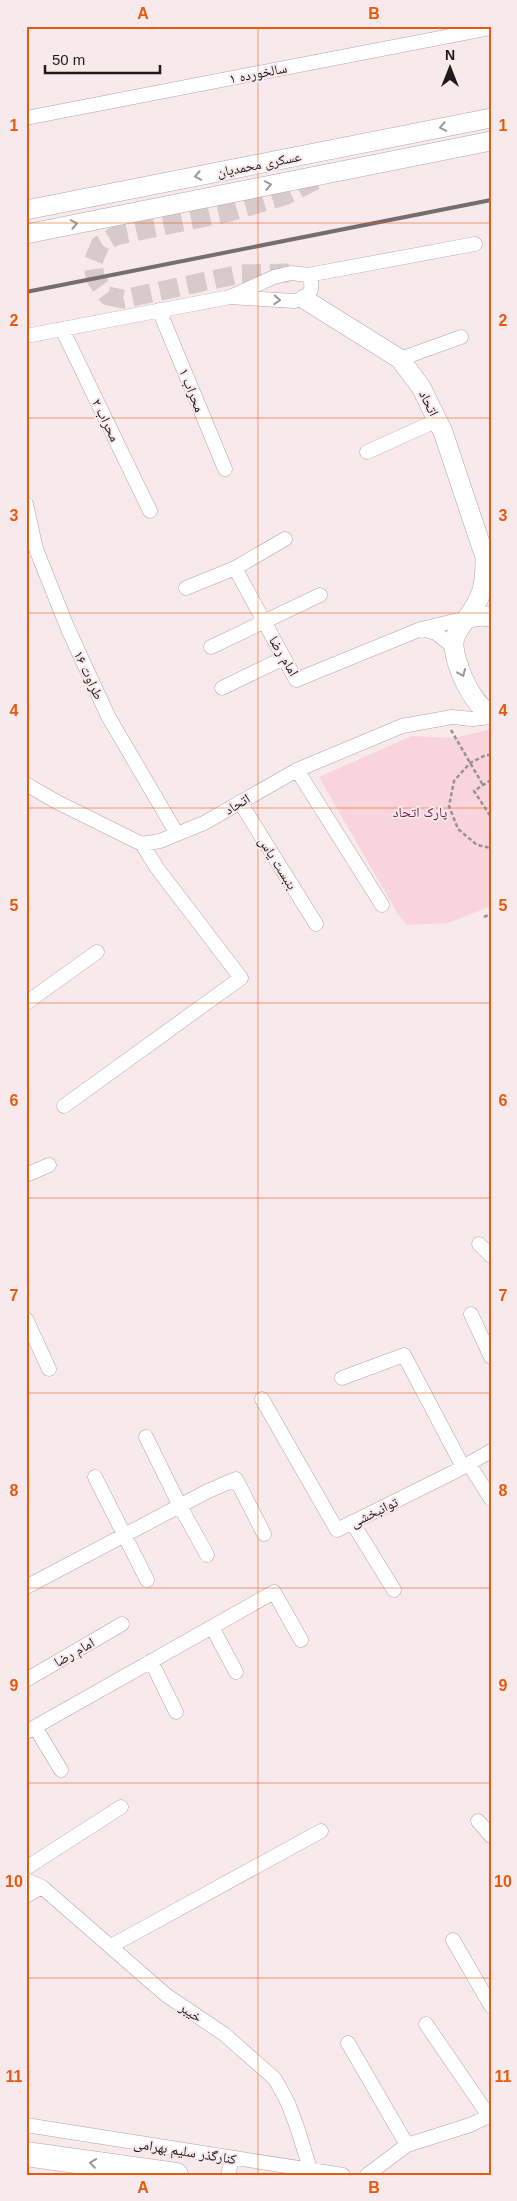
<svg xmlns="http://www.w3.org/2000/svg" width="517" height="2201" viewBox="0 0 517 2201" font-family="Arial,'Noto Naskh Arabic',sans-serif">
  <rect width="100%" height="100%" fill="#f7e9ec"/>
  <!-- green -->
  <path fill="#f9d4dc" d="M491,729V906L448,923L407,925L398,914L319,777L412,736L455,738Z"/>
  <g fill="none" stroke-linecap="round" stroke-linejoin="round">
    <!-- secondary-tunnel -->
    <path stroke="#d6cacc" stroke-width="19" stroke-dasharray="19 9" stroke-linecap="butt" d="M289,273L240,274L123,299L108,296L95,278L93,262L100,245L115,236L230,212L284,196L320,178"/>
    <!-- street casing -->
    <g stroke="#b2a5a7" stroke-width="15">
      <path id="street" d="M26,118L491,28
        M308,275L475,244
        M159,310L225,469
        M62,329L150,511
        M26,336L230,297L274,277L291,273L308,275C316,289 309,299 294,301L230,297
        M400,359L461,337
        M367,452L438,420
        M26,504L36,549L68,629L108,716L177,834
        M235,568L296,680L421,629L467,618
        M186,588L235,568L285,539
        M422,629L436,633L455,648
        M211,647L320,595
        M222,688L284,658
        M297,770L382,905
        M26,784L57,802L142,844L160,841L204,823L297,770L402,726L452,717L473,719L491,717
        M240,802L316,924
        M26,1003L97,952
        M64,1106L241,978L157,868L142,844
        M26,1175L49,1165
        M479,1244L491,1256
        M471,1314L491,1357
        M26,1319L49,1369
        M342,1378L404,1355L463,1467
        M262,1399L337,1530L454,1472L491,1451
        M146,1437L180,1506L207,1555
        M469,1464L491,1499
        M95,1477L147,1580
        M352,1522L394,1590
        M26,1587L208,1491L236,1479L264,1534
        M212,1627L236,1672
        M151,1661L176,1712
        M26,1680L122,1624
        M35,1727L61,1770
        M26,1732L274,1592L301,1640
        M478,1821L491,1836
        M26,1868L121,1807
        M26,1880L42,1887L166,1995L224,2034L275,2079L288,2103L297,2127L312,2175
        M26,1896L42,1887
        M453,1940L491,2006
        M111,1946L321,1831
        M348,2043L407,2145
        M26,2125L343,2175
        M228,2175L232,2159
        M367,2175L407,2145L470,2125L489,2116L426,2024"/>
    </g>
    <!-- secondary casing -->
    <g stroke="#b2a5a7" stroke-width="20">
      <path id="secondary" d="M26,210L491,118
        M26,234L491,141
        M304,299L400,359L421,387L443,432L491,575
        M491,617L482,616L467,618C462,625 455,633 454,642C453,661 472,706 491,713
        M467,618C482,597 485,587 485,561"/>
    </g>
    <!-- highway casing -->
    <g stroke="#b2a5a7" stroke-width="25">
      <path id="highway" d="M26,2154L176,2175"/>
    </g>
    <!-- path -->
    <path stroke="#9a9092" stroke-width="2.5" stroke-dasharray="4 2.5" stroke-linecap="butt" d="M451,730L483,785
      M491,755H486L470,763L454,781L449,806L458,829L477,845L491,848
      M491,780L474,791L491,817
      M484,917L491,914"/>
    <!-- street -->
    <use href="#street" stroke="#fff" stroke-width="14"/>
    <!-- secondary -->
    <use href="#secondary" stroke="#fff" stroke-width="19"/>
    <!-- highway -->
    <use href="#highway" stroke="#fff" stroke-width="24"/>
    <!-- rail -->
    <path stroke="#756d6e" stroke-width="4" d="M26,292L491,200"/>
  </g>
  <!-- one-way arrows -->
  <defs><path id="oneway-chevron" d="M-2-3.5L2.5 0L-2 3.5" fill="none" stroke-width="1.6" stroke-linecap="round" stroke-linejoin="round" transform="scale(1.25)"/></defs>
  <g stroke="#9a9898">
    <use href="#oneway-chevron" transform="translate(443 127) rotate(169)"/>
    <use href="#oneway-chevron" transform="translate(198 176) rotate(169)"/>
    <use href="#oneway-chevron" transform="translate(268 185) rotate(-11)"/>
    <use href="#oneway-chevron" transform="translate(74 224) rotate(-11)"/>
    <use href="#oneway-chevron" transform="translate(277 300) rotate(4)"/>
    <use href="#oneway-chevron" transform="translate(462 673) rotate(67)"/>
    <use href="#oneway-chevron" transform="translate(93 2163) rotate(-172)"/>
  </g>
  <!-- grid -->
  <path fill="none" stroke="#e8590c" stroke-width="1" stroke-opacity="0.55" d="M258,26V2175M26,223H491M26,418H491M26,613H491M26,808H491M26,1003H491M26,1198H491M26,1393H491M26,1588H491M26,1783H491M26,1978H491"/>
  <g text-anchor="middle" stroke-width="4" stroke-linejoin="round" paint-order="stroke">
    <!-- street labels -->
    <g font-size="14" fill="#1e191a" stroke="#f7e9ec">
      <text transform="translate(258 73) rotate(-11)" y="5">سالخورده ۱</text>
      <text transform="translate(259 164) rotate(-11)" y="5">عسکری محمدیان</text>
      <text transform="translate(192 390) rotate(68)" y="5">محراب ۱</text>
      <text transform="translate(429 403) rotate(64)" y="5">اتحاد</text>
      <text transform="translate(106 420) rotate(64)" y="5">محراب ۲</text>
      <text transform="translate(284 656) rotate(59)" y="5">امام رضا</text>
      <text transform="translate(89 675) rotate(65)" y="5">طراوت ۱۶</text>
      <text transform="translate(237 804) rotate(-31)" y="5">اتحاد</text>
      <text transform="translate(278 863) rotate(58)" y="5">بنبست یاس</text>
      <text transform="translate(374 1512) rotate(-26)" y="5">توانبخشی</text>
      <text transform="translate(74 1652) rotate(-30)" y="5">امام رضا</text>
      <text transform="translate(191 2012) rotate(34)" y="5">خیبر</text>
      <text transform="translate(185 2151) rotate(9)" y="5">کنارگذر سلیم بهرامی</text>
    </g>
    <!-- park labels -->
    <g font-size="14" fill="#77223f" stroke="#f7e9ec">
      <text x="420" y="817">پارک اتحاد</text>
    </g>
  </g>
  <!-- border -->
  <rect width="517" height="2201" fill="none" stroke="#f7e9ec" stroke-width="55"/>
  <!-- north arrow -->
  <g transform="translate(450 68)" stroke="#f7e9ec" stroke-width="4" paint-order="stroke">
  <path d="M0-4L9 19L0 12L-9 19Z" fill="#1e191a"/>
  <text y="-8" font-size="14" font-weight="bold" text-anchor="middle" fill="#1e191a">N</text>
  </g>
  <!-- scale -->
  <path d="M45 65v8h115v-8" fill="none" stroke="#1e191a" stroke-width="2.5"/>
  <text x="52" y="65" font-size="15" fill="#1e191a" stroke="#f7e9ec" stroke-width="4" paint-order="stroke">50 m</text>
  <rect x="28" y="28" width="462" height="2146" fill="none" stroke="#e8590c" stroke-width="2"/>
  <g font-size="16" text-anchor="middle" font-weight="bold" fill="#e8590c">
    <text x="143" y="19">A</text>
    <text x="374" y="19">B</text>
    <text x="14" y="131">1</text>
    <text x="503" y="131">1</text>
    <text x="14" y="326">2</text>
    <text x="503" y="326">2</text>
    <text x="14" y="521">3</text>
    <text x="503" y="521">3</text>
    <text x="14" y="716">4</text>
    <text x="503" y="716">4</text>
    <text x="14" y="911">5</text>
    <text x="503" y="911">5</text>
    <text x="14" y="1106">6</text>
    <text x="503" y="1106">6</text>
    <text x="14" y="1301">7</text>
    <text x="503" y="1301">7</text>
    <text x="14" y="1496">8</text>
    <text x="503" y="1496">8</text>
    <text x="14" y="1691">9</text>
    <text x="503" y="1691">9</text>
    <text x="14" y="1887">10</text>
    <text x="503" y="1887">10</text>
    <text x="14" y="2082">11</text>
    <text x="503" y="2082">11</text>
    <text x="143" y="2193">A</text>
    <text x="374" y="2193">B</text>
  </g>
</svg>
